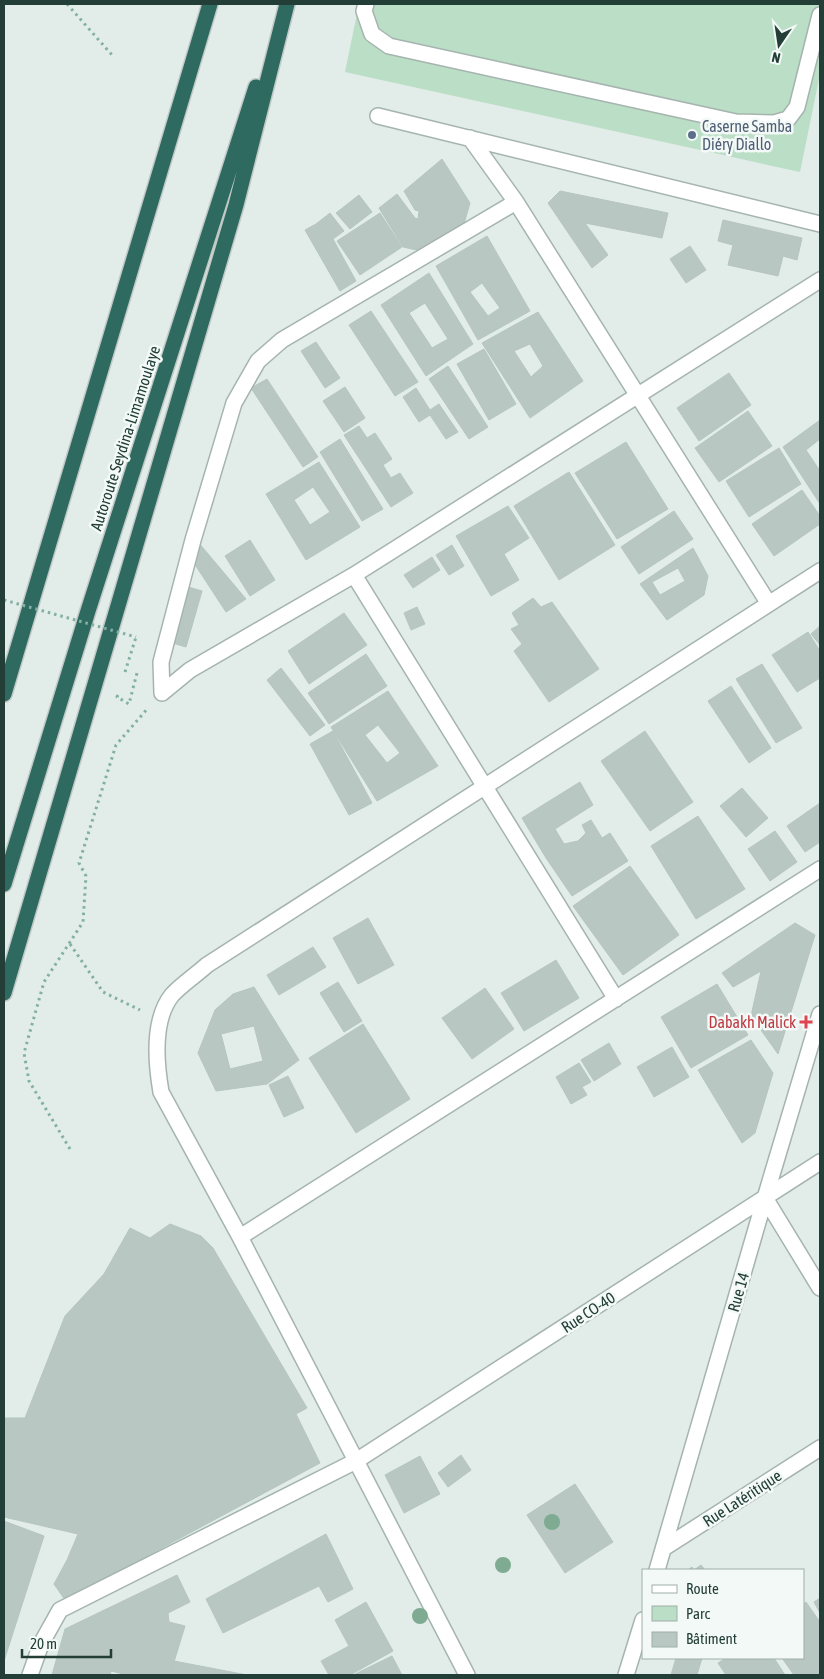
<svg xmlns="http://www.w3.org/2000/svg" width="824" height="1679" viewBox="0 0 824 1679" font-family="'Asap Condensed',sans-serif">
  <rect width="100%" height="100%" fill="#e2ece8"/>
  <!-- green -->
  <path fill="#bbdec6" d="M359,4H820V74L800,172L345,72Z"/>
  <!-- building -->
  <path fill="#b8c7c1" stroke="#b5c6c0" fill-rule="evenodd" d="M442,159L470,203L463,227L421,251L403,247L379,208L397,194L415,218L418,219L419,211L415,210L404,191Z
    M560,191L668,213L662,238L585,223L608,255L592,268L548,203Z
    M359,195L372,212L350,229L336,213Z
    M330,213L344,231L333,239L356,281L340,291L305,230L316,224Z
    M380,213L402,247L360,275L337,241Z
    M723,220L802,238L797,260L783,256L778,276L728,265L733,245L718,241Z
    M487,236L530,311L478,340L436,266ZM482,283L500,308L488,316L470,292Z
    M690,246L706,270L686,283L670,259Z
    M429,273L473,344L426,376L381,305ZM425,303L448,339L432,348L409,313Z
    M371,311L418,382L395,396L349,325Z
    M538,312L583,381L530,418L482,343ZM530,344L543,366L531,377L514,351Z
    M316,342L340,378L325,388L301,351Z
    M484,349L516,404L489,420L457,364Z
    M448,366L488,427L469,439L429,379Z
    M729,373L751,405L699,441L677,408Z
    M267,379L318,457L303,467L251,388Z
    M345,387L365,418L344,432L323,401Z
    M416,388L430,410L439,404L458,432L446,439L430,415L419,422L403,397Z
    M748,411L772,446L719,482L695,448Z
    M820,420V439L806,450L820,471V504L783,447Z
    M359,426L367,438L375,433L392,459L383,465L391,478L400,473L413,493L391,507L344,435Z
    M340,439L383,509L362,521L320,452Z
    M626,442L668,509L617,539L575,473Z
    M779,448L801,484L749,517L726,481Z
    M319,462L360,527L306,560L266,494ZM313,487L330,512L310,525L294,500Z
    M569,472L615,545L559,580L514,506Z
    M802,490L820,516V524L774,556L752,524Z
    M508,506L529,538L504,554L519,580L491,596L456,536Z
    M674,511L693,539L639,574L621,547Z
    M250,540L275,580L250,596L225,556Z
    M198,542L246,599L226,612L190,557Z
    M452,545L464,566L449,575L436,555Z
    M693,548L708,576L704,595L667,620L640,584ZM678,568L685,581L660,595L652,582Z
    M432,557L440,570L413,588L404,575Z
    M185,586L202,591L186,647L169,642Z
    M533,598L541,607L552,602L599,669L549,702L514,651L522,644L511,629L519,625L512,613Z
    M417,607L425,624L411,630L404,613Z
    M344,613L367,645L309,684L288,651Z
    M820,626V645L811,634Z
    M808,632L820,651V678L797,692L772,655Z
    M366,654L387,686L329,724L308,693Z
    M762,664L802,728L776,743L736,679Z
    M281,668L325,725L310,736L267,680Z
    M731,686L771,748L749,763L708,701Z
    M388,691L438,766L377,801L331,727ZM378,725L400,753L387,763L365,735Z
    M333,731L372,803L349,815L310,744Z
    M645,731L693,802L650,831L601,761Z
    M580,782L593,805L555,829L564,844L578,841L586,833L582,825L591,820L602,838L610,833L628,861L572,896L546,858L522,818Z
    M742,788L768,818L746,837L720,806Z
    M820,803V842L805,852L787,826Z
    M698,816L745,889L696,919L651,846Z
    M775,831L797,862L770,881L748,849Z
    M630,866L679,935L623,975L573,906Z
    M368,918L394,965L358,984L333,938Z
    M795,923L815,935L778,1054L751,1016L761,971L733,987L722,973Z
    M313,947L326,967L279,995L267,975Z
    M556,960L579,998L524,1031L501,993Z
    M338,982L362,1021L344,1032L320,993Z
    M717,984L748,1035L691,1068L661,1017Z
    M254,987L299,1060L267,1084L216,1091L198,1053L215,1010L233,994ZM254,1026L263,1061L230,1069L221,1034Z
    M485,988L514,1029L472,1059L442,1018Z
    M363,1024L410,1099L356,1133L309,1058Z
    M751,1040L773,1073L755,1133L742,1143L698,1070Z
    M609,1043L621,1064L594,1081L581,1060Z
    M672,1047L689,1077L654,1097L637,1067Z
    M579,1063L591,1082L582,1087L587,1095L571,1104L556,1077Z
    M288,1076L304,1108L284,1117L269,1085Z
    M170,1224L201,1236L213,1248L307,1408L296,1414L320,1463L65,1600L54,1584L67,1560L78,1534L4,1517V1422L5,1418H25L65,1316L104,1274L130,1228L150,1238Z
    M461,1455L471,1470L448,1487L438,1473Z
    M420,1456L440,1494L404,1513L385,1475Z
    M575,1484L613,1542L565,1573L527,1515Z
    M4,1521L44,1536L4,1661Z
    M326,1534L353,1589L328,1602L319,1586L223,1633L206,1599Z
    M701,1565L705,1570H688L692,1567L694,1570Z
    M177,1575L190,1602L168,1613L169,1622L185,1626L170,1675H127L111,1671L110,1675H52L65,1629Z
    M820,1598V1613L814,1602Z
    M366,1602L393,1651L350,1675H329L321,1661L349,1646L335,1620Z
    M806,1602L820,1622V1675H794L782,1658H803V1604Z
    M392,1656L402,1675H353Z
    M676,1658H702L697,1675H671Z
    M726,1658H774L785,1675H726L718,1663Z
    M174,1661L247,1675H170Z"/>
  <g fill="none" stroke-linecap="round" stroke-linejoin="round">
    <!-- minor casing -->
    <g stroke="#a5b4af" stroke-width="18">
      <path id="minor" d="M366,4L364,11L372,34L389,46L736,122L774,123L788,119L797,107L820,15
        M378,116L820,224
        M470,138L516,202L769,604
        M354,575L616,999
        M162,693L190,670L354,575L820,280
        M162,693L161,662L193,540L234,403L258,361L282,340L516,202
        M765,1198L820,1288
        M240,1237L820,869
        M664,1548L820,1448
        M657,1570L765,1198L820,1014
        M30,1675L41,1644L60,1610L356,1461L820,1162
        M467,1675L240,1237L161,1092C156,1063 152,1020 172,995C182,984 196,975 207,965L820,571
        M626,1675L643,1620"/>
    </g>
    <!-- highway casing -->
    <g stroke="#c1c9c7" stroke-width="18">
      <path id="highway" d="M4,694L210,4
        M4,884L88,611L256,87
        M4,993L236,205L287,4"/>
    </g>
    <!-- path -->
    <path stroke="#83b0a4" stroke-width="3" stroke-dasharray="2.5 4" stroke-linecap="butt" d="M67,4L112,55
      M125,672L136,637
      M118,695L117,697L129,704L137,673
      M70,944L103,992L140,1010
      M70,1149L29,1081L24,1053L44,982L83,922L86,876L79,863L116,745L148,708"/>
    <!-- minor -->
    <use href="#minor" stroke="#fff" stroke-width="15"/>
    <!-- highway -->
    <use href="#highway" stroke="#2e6a60" stroke-width="15"/>
    <!-- path-bridge -->
    <path stroke="#83b0a4" stroke-width="3" stroke-dasharray="2.5 4" stroke-linecap="butt" d="M4,600L136,637"/>
  </g>
  <!-- trees -->
  <g fill="#7eab92">
    <circle cx="552" cy="1522" r="8"/>
    <circle cx="503" cy="1565" r="8"/>
    <circle cx="420" cy="1616" r="8"/>
  </g>
  <!-- markers -->
  <circle fill="#5c6f8a" stroke="#f3f9f6" stroke-width="2" cx="692" cy="135" r="5"/>
  <path fill="#e0444e" stroke="#f3f9f6" stroke-width="2" d="M803.5 1014.5h5v5h5v5h-5v5h-5v-5h-5v-5h5z"/>
  <g text-anchor="middle" stroke-width="5" stroke-linejoin="round" paint-order="stroke">
    <!-- service labels -->
    <g font-size="16" fill="#4e5e75" stroke="#f3f9f6" text-anchor="start">
      <text x="702" y="132">Caserne Samba<tspan x="702" dy="18">Diéry Diallo</tspan></text>
    </g>
    <!-- street labels -->
    <g font-size="16" fill="#223e37" stroke="#f3f9f6">
      <text transform="translate(125 438) rotate(-72)" y="6">Autoroute Seydina-Limamoulaye</text>
      <text transform="translate(738 1292) rotate(-74)" y="6">Rue 14</text>
      <text transform="translate(588 1312) rotate(-33)" y="6">Rue CO-40</text>
      <text transform="translate(742 1498) rotate(-33)" y="6">Rue Latéritique</text>
    </g>
    <!-- health labels -->
    <g font-size="16" fill="#be3a42" stroke="#f3f9f6" text-anchor="end">
      <text x="796" y="1028">Dabakh Malick</text>
    </g>
  </g>
  <!-- border -->
  <rect width="824" height="1679" fill="none" stroke="#223e37" stroke-width="10"/>
  <!-- legend -->
  <rect x="642" y="1569" width="162" height="90" fill="#f3f9f6" stroke="#9faeaa"/>
  <rect x="652" y="1585" width="25" height="8" fill="#ffffff" stroke="#9faeaa"/>
  <text x="686" y="1594" font-size="15" fill="#223e37">Route</text>
  <rect x="652" y="1606" width="25" height="15" fill="#bbdec6" stroke="#9faeaa"/>
  <text x="686" y="1619" font-size="15" fill="#223e37">Parc</text>
  <rect x="652" y="1632" width="25" height="15" fill="#b8c7c1" stroke="#9faeaa"/>
  <text x="686" y="1644" font-size="15" fill="#223e37">Bâtiment</text>
  <!-- north arrow -->
  <g transform="translate(779 45) rotate(193)" stroke="#f3f9f6" stroke-width="4" paint-order="stroke">
  <path d="M0-4L9 19L0 12L-9 19Z" fill="#223e37"/>
  <text y="-8" font-size="14" font-weight="bold" text-anchor="middle" fill="#223e37">N</text>
  </g>
  <!-- scale -->
  <path d="M22 1649v8h89v-8" fill="none" stroke="#223e37" stroke-width="2.5"/>
  <text x="30" y="1649" font-size="15" fill="#223e37" stroke="#f3f9f6" stroke-width="4" paint-order="stroke">20 m</text>
</svg>
